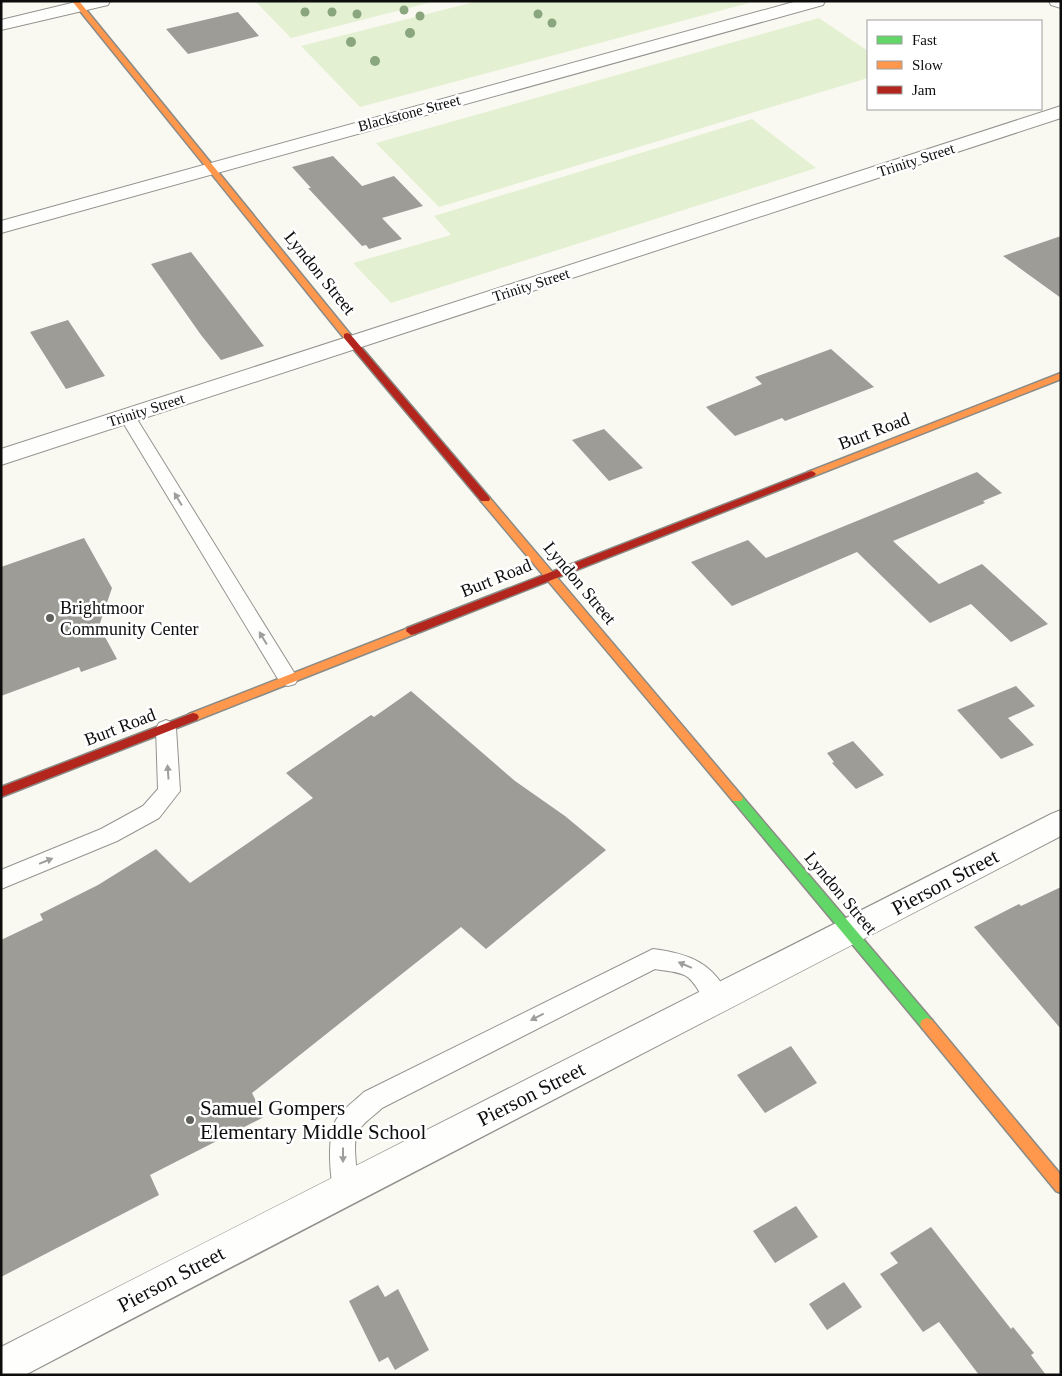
<svg xmlns="http://www.w3.org/2000/svg" width="1062" height="1376" viewBox="0 0 1062 1376" font-family="Georgia,serif">
  <rect width="100%" height="100%" fill="#faf9f1"/>
  <!-- green -->
  <path fill="#e3f0d2" d="M255,1H436L291,38Z
    M478,1H746L749,3L360,107L301,46Z
    M819,18L868,51V78L439,207L376,143Z
    M752,119L816,168L391,303L353,263L451,235L434,216Z"/>
  <!-- building -->
  <path fill="#9d9c97" d="M238,12L259,36L188,54L166,29Z
    M333,156L362,186L394,176L423,206L382,218L402,239L369,249L366,245L362,246L308,188H311L292,167Z
    M1061,236V298L1003,256Z
    M191,252L264,346L221,360L201,335L151,264Z
    M68,320L105,376L66,389L30,332Z
    M831,349L874,387L785,421L782,418L735,436L706,407L762,384L755,377Z
    M604,429L643,468L609,481L572,440Z
    M977,472L1002,493L983,501L985,503L893,541L939,584L982,564L1048,624L1011,642L971,604L930,623L857,552L732,606L691,562L748,540L766,558Z
    M84,538L112,588L99,626L117,659L81,672L79,667L1,696V567Z
    M1016,686L1035,706L1008,718L1034,745L1001,759L957,710Z
    M411,691L515,781L565,816L606,850L486,949L461,927L252,1093L264,1117L150,1175L159,1195L1,1277V940L43,920L40,914L98,885L156,849L190,883L313,798L286,773L371,715L374,717Z
    M853,741L884,775L856,789L832,763L834,762L827,753Z
    M1061,887V1029L974,927L1019,904L1021,906Z
    M791,1046L817,1083L765,1113L737,1075Z
    M796,1206L818,1237L775,1263L753,1231Z
    M931,1227L996,1310L1011,1329L1013,1327L1034,1353L1031,1355L1046,1375H979L939,1322L923,1332L880,1274L898,1263L890,1253Z
    M844,1282L862,1307L827,1330L809,1304Z
    M378,1285L385,1297L398,1289L429,1350L395,1370L388,1357L379,1362L349,1301Z"/>
  <g fill="none" stroke-linecap="round" stroke-linejoin="round">
    <!-- lane casing -->
    <g stroke="#949390" stroke-width="2">
      <path id="lane" d="M127,411L133,412L135,416L295,674L298,679L295,684L288,686L281,684L119,416L121,412Z
        M166,720L173,723L176,728L180,791L159,818L117,841L1,889V870L101,829L143,806L158,789L156,728L159,723Z
        M653,949C691,954 713,963 731,999L727,1006C703,1015 702,986 686,976C677,971 665,971 655,969L382,1108C375,1115 364,1122 359,1130C349,1145 362,1178 354,1197L345,1200L336,1197C329,1180 327,1136 336,1120C342,1109 356,1100 364,1092Z"/>
    </g>
    <!-- street casing -->
    <g stroke="#949390" stroke-width="2">
      <path id="street" d="M80,1H110L108,5L1,30V20Z
        M797,1H825L823,5L1,233V221Z
        M1049,1H1061V8L1051,5Z
        M1061,106V118L1,465V449Z
        M1061,810V836C716,1017 370,1193 25,1375H1V1347C350,1167 701,992 1051,814Z"/>
    </g>
    <!-- fast casing -->
    <g stroke="#8a8a86" stroke-width="3">
      <path id="fast" d="M737,793L741,795L932,1020L934,1024L932,1028L927,1030L922,1028L733,801L731,798L733,795Z"/>
    </g>
    <!-- slow casing -->
    <g stroke="#8a8a86" stroke-width="3">
      <path id="slow" d="M72,1H79L350,334V338H344Z
        M1061,373V379L814,476H808L806,474L808,472Z
        M485,496L489,497L741,795L743,798L741,801H733L481,501L480,499L481,497Z
        M411,627L415,628L416,631L415,634L197,720H189L187,717L189,714Z
        M927,1018L932,1020L1061,1175V1193L1056,1191L922,1028L920,1024L922,1020Z"/>
    </g>
    <!-- jam casing -->
    <g stroke="#8a8a86" stroke-width="3">
      <path id="jam" d="M347,333L350,334L489,497L490,499L489,501H481L344,338V334Z
        M811,471L814,472L816,474L814,476L415,634L411,635L406,631L407,628Z
        M193,713L197,714L199,717L197,720L1,797V787Z"/>
    </g>
    <!-- lane -->
    <use href="#lane" fill="#fefefd" fill-rule="evenodd"/>
    <!-- street -->
    <use href="#street" fill="#fefefd" fill-rule="evenodd"/>
    <!-- fast -->
    <use href="#fast" fill="#63d668" fill-rule="evenodd"/>
    <!-- slow -->
    <use href="#slow" fill="#ff974d" fill-rule="evenodd"/>
    <!-- jam -->
    <use href="#jam" fill="#b3261e" fill-rule="evenodd"/>
  </g>
  <!-- trees -->
  <g fill="#89a67e">
    <circle cx="404" cy="10" r="4.5"/>
    <circle cx="305" cy="12" r="4.5"/>
    <circle cx="332" cy="12" r="4.5"/>
    <circle cx="357" cy="14" r="4.5"/>
    <circle cx="538" cy="14" r="4.5"/>
    <circle cx="420" cy="16" r="4.5"/>
    <circle cx="552" cy="23" r="4.5"/>
    <circle cx="410" cy="33" r="5"/>
    <circle cx="351" cy="42" r="5"/>
    <circle cx="375" cy="61" r="5"/>
  </g>
  <!-- one-way arrows -->
  <defs><path id="oneway-solid" d="M-6-.8H1V-3.2L6.5 0L1 3.2V.8H-6Z" transform="scale(1.25)"/></defs>
  <g fill="#9e9e9d">
    <use href="#oneway-solid" transform="translate(178 499) rotate(-121)"/>
    <use href="#oneway-solid" transform="translate(263 638) rotate(-121)"/>
    <use href="#oneway-solid" transform="translate(168 772) rotate(-94)"/>
    <use href="#oneway-solid" transform="translate(46 861) rotate(-22)"/>
    <use href="#oneway-solid" transform="translate(685 965) rotate(-157)"/>
    <use href="#oneway-solid" transform="translate(537 1017) rotate(153)"/>
    <use href="#oneway-solid" transform="translate(343 1155) rotate(90)"/>
  </g>
  <!-- markers -->
  <g fill="#60605d" stroke="#fff" stroke-width="2">
    <circle cx="50" cy="618" r="5"/>
    <circle cx="190" cy="1120" r="5"/>
  </g>
  <g text-anchor="middle" stroke-width="5" stroke-linejoin="round" paint-order="stroke">
    <!-- far-street labels -->
    <g font-size="15" fill="#0d0d0d" stroke="#fff">
      <text transform="translate(409 113) rotate(-15)" y="5">Blackstone Street</text>
      <text transform="translate(916 160) rotate(-18)" y="5">Trinity Street</text>
      <text transform="translate(531 285) rotate(-18)" y="5">Trinity Street</text>
      <text transform="translate(146 410) rotate(-18)" y="5">Trinity Street</text>
    </g>
    <!-- street labels -->
    <g font-size="18" fill="#0d0d0d" stroke="#fff">
      <text transform="translate(320 273) rotate(51)" y="6">Lyndon Street</text>
      <text transform="translate(874 431) rotate(-21)" y="6">Burt Road</text>
      <text transform="translate(496 578) rotate(-22)" y="6">Burt Road</text>
      <text transform="translate(580 583) rotate(50)" y="6">Lyndon Street</text>
      <text transform="translate(120 727) rotate(-21)" y="6">Burt Road</text>
      <text transform="translate(841 893) rotate(50)" y="6">Lyndon Street</text>
    </g>
    <!-- poi labels -->
    <g font-size="18" fill="#0d0d0d" stroke="#fff" text-anchor="start">
      <text x="60" y="614">Brightmoor<tspan x="60" dy="21">Community Center</tspan></text>
    </g>
    <!-- near-street labels -->
    <g font-size="21" fill="#0d0d0d" stroke="#fff">
      <text transform="translate(945 882) rotate(-28)" y="7">Pierson Street</text>
      <text transform="translate(531 1094) rotate(-27)" y="7">Pierson Street</text>
      <text transform="translate(171 1279) rotate(-28)" y="7">Pierson Street</text>
    </g>
    <!-- near-poi labels -->
    <g font-size="21" fill="#0d0d0d" stroke="#fff" text-anchor="start">
      <text x="200" y="1115">Samuel Gompers<tspan x="200" dy="24">Elementary Middle School</tspan></text>
    </g>
  </g>
  <!-- border -->
  <rect width="1062" height="1376" fill="none" stroke="#0d0d0d" stroke-width="5"/>
  <!-- legend -->
  <rect x="867" y="20" width="175" height="90" fill="#ffffff" stroke="#9e9e9e"/>
  <rect x="877" y="36" width="25" height="8" fill="#63d668" stroke="#9e9e9e"/>
  <text x="912" y="45" font-size="15" fill="#0d0d0d">Fast</text>
  <rect x="877" y="61" width="25" height="8" fill="#ff974d" stroke="#9e9e9e"/>
  <text x="912" y="70" font-size="15" fill="#0d0d0d">Slow</text>
  <rect x="877" y="86" width="25" height="8" fill="#b3261e" stroke="#9e9e9e"/>
  <text x="912" y="95" font-size="15" fill="#0d0d0d">Jam</text>
</svg>
